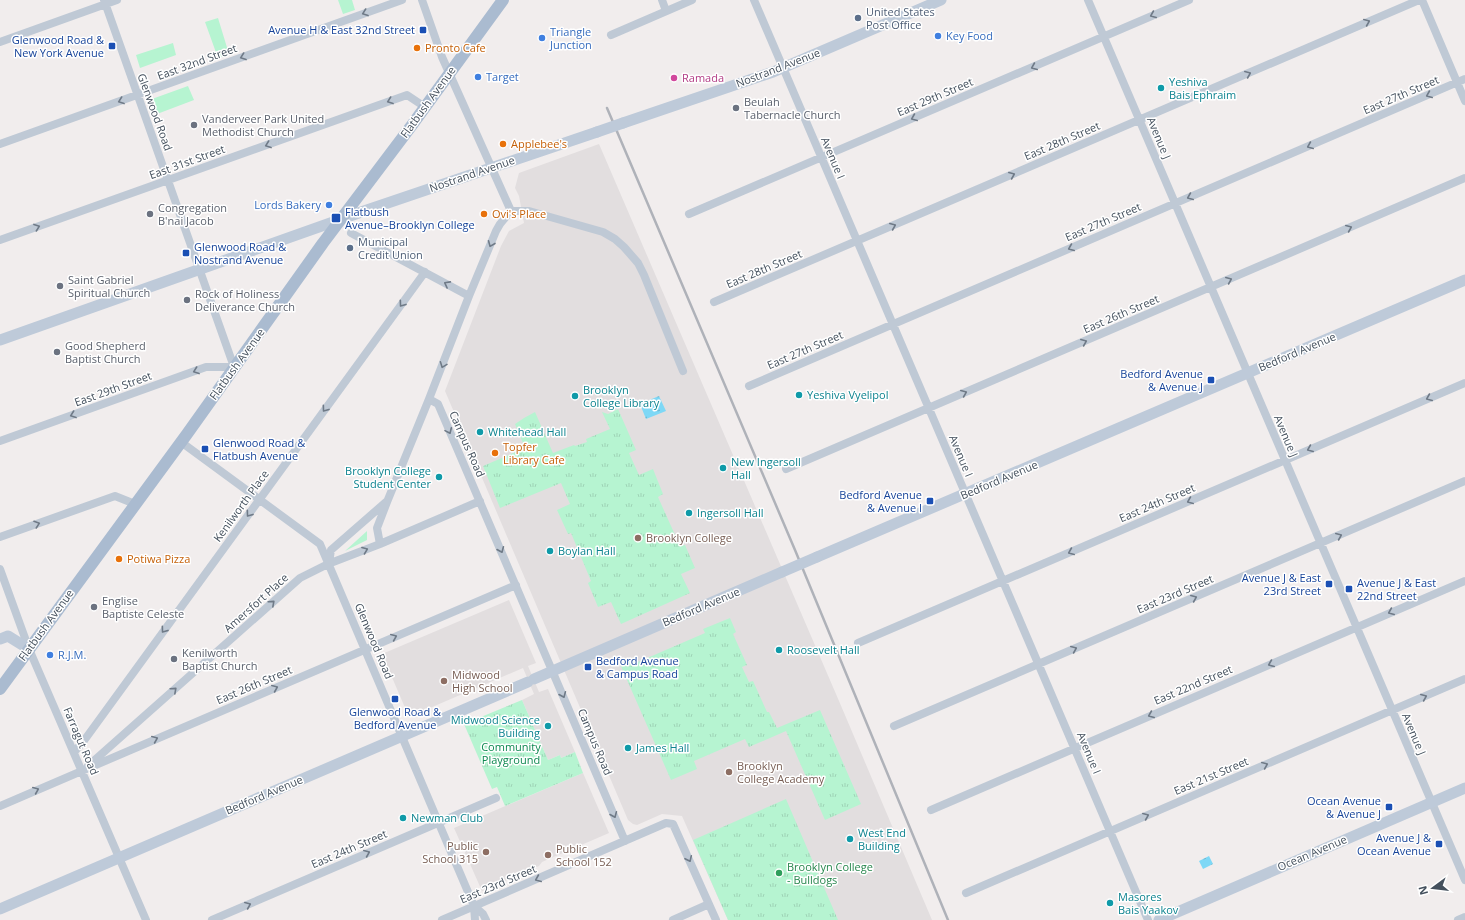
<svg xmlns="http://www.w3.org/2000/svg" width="1465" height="920" viewBox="0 0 1465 920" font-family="'Open Sans',sans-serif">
  <defs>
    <pattern id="park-tufts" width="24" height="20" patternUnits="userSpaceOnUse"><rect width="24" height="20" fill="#b6f4d1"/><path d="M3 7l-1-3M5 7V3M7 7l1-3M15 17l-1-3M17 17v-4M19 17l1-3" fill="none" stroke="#9ed3b6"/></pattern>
    <pattern id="water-ripples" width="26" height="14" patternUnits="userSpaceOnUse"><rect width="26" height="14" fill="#7ed8f6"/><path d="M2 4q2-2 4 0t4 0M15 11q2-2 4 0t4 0" fill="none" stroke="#69b2ca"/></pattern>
  </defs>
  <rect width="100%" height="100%" fill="#f1eded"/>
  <!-- education -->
  <path fill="#e2dedf" d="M599,144L839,701L932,920H728L682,816L662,814L637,825L633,824L628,820L445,391L501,246L509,231L524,223L519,196L515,188L519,173Z
    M509,600L536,663L528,666L539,692L548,689L575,752L561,758L560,755L548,760L522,700L534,694L523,668L409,717L382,654Z
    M583,773L609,833L542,862L539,866L482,891L454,828Z"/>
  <!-- grass -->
  <path fill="#b6f4d1" d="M338,0H352L355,10L343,14Z
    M218,18L229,54L218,58L205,22Z
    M173,43L176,55L140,68L136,55Z
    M188,86L194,100L157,114L152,99Z"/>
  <!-- park -->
  <path fill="url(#park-tufts)" d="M618,409L636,450L629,453L639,475L653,469L663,494L658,497L680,546L685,545L695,568L681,574L690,593L621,624L611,602L598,607L588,583L591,581L571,533L568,534L557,510L570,504L561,483L500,508L483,466L525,448L515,424L524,418L535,412L553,453L574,445L575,446L587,442L586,439L610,429L602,412L608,414Z
    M367,531V540L345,551Z
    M730,618L736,632L733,634L747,665L742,667L749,682L753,681L767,712H769L777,728L820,710L861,804L825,820L786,731L749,747L745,739L694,761L697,769L671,780L620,664L635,657L638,662L705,633L703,629Z
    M522,700L548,760L560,755L561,758L575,752L583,773L505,806L497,787L492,789L464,724Z
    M786,799L838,920H728L693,840Z"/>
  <!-- water -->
  <path fill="url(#water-ripples)" d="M659,396L666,411L646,419L640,404Z
    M1209,856L1213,864L1203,869L1199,861Z"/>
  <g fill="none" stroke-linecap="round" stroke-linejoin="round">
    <!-- street -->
    <path stroke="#bfc9d5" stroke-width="8" d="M422,0L442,57L511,211
      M662,0L666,11
      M754,0L1148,920
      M1088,0L1465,880
      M1422,0L1465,101
      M611,35L692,0
      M0,42L117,0
      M0,144L402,0
      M689,214L1189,0
      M351,233L469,296
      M0,240L407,95L425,107
      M714,302L1419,0
      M749,386L1465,79
      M429,399L438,404L625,841
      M0,441L206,367H234L104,0
      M181,442L320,544L474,906L475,920
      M786,469L1465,178
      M0,537L115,496L135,504
      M380,544L377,528L387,502L429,399L469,296L496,231L500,224L511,211H529L603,232L615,239L624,247L638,263L644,275L683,371
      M329,563L331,550L386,502
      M0,569L29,649L146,920
      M858,643L1465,383
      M894,726L1465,481
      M74,752L83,742L425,272
      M88,766L300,578L328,564L380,544L480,501
      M0,806L516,585
      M931,810L1465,581
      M966,893L1465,679
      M474,906L483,914L486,920
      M212,920L496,798
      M442,920L666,823L673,824L716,920
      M673,920L709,904
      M1458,920L1465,917"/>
    <!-- secondary -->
    <path stroke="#becad9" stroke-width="11" d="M623,123L773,72L941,0
      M0,340L367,210L597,132
      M817,557L1465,280
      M0,639L8,636L29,649
      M534,679L782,572
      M0,909L528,682
      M1159,920L1465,788"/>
    <!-- primary -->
    <path stroke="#aabbd0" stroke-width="12" d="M0,689L187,434L323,243L412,125L503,0"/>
    <!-- rail -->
    <path stroke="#afb2b9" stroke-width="2.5" d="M607,108L795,550L948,920"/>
    <!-- secondary-bridge -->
    <path stroke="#becad9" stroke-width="11" d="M597,132L623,123
      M782,572L817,557"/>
  </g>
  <!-- one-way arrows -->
  <defs><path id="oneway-chevron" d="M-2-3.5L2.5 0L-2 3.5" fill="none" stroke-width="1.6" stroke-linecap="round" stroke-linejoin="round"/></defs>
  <g stroke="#6f7a87">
    <use href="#oneway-chevron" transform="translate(365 13) rotate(160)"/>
    <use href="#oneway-chevron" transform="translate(1153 15) rotate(157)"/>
    <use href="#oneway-chevron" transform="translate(1367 22) rotate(-23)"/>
    <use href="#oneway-chevron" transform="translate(243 57) rotate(160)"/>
    <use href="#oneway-chevron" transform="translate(1034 67) rotate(157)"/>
    <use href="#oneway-chevron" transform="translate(1248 74) rotate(-23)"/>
    <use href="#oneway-chevron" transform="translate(1429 95) rotate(157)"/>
    <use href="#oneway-chevron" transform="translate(121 101) rotate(160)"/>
    <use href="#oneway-chevron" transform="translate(390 101) rotate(160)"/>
    <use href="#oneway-chevron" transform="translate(914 118) rotate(157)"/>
    <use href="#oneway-chevron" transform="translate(268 145) rotate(160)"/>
    <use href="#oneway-chevron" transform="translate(1310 146) rotate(157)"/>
    <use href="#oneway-chevron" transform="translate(1012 175) rotate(-23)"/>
    <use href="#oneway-chevron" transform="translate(1190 197) rotate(157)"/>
    <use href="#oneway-chevron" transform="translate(893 226) rotate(-23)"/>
    <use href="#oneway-chevron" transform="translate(37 227) rotate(-20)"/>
    <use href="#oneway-chevron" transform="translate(1349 228) rotate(-23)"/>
    <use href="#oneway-chevron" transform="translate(491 244) rotate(112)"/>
    <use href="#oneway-chevron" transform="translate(1071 248) rotate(157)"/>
    <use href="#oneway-chevron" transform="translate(1229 280) rotate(-23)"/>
    <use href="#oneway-chevron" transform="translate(447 284) rotate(-152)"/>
    <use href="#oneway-chevron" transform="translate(402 304) rotate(126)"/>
    <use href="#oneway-chevron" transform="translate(1084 342) rotate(-23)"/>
    <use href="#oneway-chevron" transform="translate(443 365) rotate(111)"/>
    <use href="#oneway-chevron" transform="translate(196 371) rotate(160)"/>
    <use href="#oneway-chevron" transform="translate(964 393) rotate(-23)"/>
    <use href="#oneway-chevron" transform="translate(1429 398) rotate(157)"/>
    <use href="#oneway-chevron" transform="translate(325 409) rotate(126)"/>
    <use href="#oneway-chevron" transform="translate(73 415) rotate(160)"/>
    <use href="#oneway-chevron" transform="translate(449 431) rotate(66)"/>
    <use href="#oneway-chevron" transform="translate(1310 449) rotate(157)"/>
    <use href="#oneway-chevron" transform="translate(1190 501) rotate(157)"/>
    <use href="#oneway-chevron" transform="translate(249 514) rotate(126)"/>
    <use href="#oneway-chevron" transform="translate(37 524) rotate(-19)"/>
    <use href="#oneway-chevron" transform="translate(1339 536) rotate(-23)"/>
    <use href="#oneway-chevron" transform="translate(365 550) rotate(-21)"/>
    <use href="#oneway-chevron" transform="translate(501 550) rotate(67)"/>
    <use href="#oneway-chevron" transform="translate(1071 552) rotate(157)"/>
    <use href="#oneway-chevron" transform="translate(1194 598) rotate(-23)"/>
    <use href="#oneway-chevron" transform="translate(272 603) rotate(-42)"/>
    <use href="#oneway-chevron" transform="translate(1391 612) rotate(157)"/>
    <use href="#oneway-chevron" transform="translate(164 630) rotate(126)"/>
    <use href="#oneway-chevron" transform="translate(394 637) rotate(-23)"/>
    <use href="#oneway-chevron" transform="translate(1074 649) rotate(-23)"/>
    <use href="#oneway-chevron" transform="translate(1271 664) rotate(157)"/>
    <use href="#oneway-chevron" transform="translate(275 688) rotate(-23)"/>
    <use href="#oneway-chevron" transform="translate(174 690) rotate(-42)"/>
    <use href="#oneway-chevron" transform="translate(563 695) rotate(67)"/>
    <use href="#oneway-chevron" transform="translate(1424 697) rotate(-23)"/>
    <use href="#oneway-chevron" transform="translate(1151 715) rotate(157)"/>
    <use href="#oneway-chevron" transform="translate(155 739) rotate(-23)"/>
    <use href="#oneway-chevron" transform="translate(1265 765) rotate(-23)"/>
    <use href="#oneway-chevron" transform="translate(36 790) rotate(-23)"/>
    <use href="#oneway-chevron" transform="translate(614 815) rotate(67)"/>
    <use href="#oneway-chevron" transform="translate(1146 816) rotate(-23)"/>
    <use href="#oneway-chevron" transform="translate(367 853) rotate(-23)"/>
    <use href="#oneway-chevron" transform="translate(689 859) rotate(65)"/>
    <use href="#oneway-chevron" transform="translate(538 879) rotate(157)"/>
    <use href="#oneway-chevron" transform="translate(248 905) rotate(-23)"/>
  </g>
  <!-- markers -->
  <g fill="#5c6f8a" stroke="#fff" stroke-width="1.5">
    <circle cx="858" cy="18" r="4"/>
    <circle cx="350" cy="248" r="4"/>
  </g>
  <g fill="#1a4fb4" stroke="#fff" stroke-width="1.5">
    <rect x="419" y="26" width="8" height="8" rx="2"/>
    <rect x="108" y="42" width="8" height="8" rx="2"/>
    <rect x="331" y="213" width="10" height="10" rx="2"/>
    <rect x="182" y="249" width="8" height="8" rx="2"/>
    <rect x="1207" y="376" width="8" height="8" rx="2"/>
    <rect x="201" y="445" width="8" height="8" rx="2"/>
    <rect x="926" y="497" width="8" height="8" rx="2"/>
    <rect x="1325" y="580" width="8" height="8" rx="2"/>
    <rect x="1345" y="585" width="8" height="8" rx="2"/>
    <rect x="584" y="663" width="8" height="8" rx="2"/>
    <rect x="391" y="695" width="8" height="8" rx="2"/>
    <rect x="1385" y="803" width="8" height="8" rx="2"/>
    <rect x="1435" y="840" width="8" height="8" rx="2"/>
  </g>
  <g fill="#3f7fe0" stroke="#fff" stroke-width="1.5">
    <circle cx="938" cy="36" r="4"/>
    <circle cx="542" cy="38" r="4"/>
    <circle cx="478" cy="77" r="4"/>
    <circle cx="329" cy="205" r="4"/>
    <circle cx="50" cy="655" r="4"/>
  </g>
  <g fill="#e8710a" stroke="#fff" stroke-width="1.5">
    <circle cx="417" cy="48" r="4"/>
    <circle cx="503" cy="144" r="4"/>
    <circle cx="484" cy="214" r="4"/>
    <circle cx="495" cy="453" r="4"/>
    <circle cx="119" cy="559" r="4"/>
  </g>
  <circle fill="#d1479c" stroke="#fff" stroke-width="1.5" cx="674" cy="78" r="4"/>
  <g fill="#0f9aa8" stroke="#fff" stroke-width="1.5">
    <circle cx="1161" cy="88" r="4"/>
    <circle cx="799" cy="395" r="4"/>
    <circle cx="575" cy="396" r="4"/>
    <circle cx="480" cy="432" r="4"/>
    <circle cx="723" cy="468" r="4"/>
    <circle cx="439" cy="477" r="4"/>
    <circle cx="689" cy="513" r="4"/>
    <circle cx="550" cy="551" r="4"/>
    <circle cx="779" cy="650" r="4"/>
    <circle cx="548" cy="726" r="4"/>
    <circle cx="628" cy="748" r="4"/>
    <circle cx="403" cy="818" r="4"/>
    <circle cx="850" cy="839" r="4"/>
    <circle cx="1110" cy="903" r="4"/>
  </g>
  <g fill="#6b7280" stroke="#fff" stroke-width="1.5">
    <circle cx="736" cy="108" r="4"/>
    <circle cx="194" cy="125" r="4"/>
    <circle cx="150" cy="214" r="4"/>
    <circle cx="60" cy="286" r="4"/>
    <circle cx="187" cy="300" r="4"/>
    <circle cx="57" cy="352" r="4"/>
    <circle cx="94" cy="607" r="4"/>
    <circle cx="174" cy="659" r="4"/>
  </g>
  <g fill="#8d6e63" stroke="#fff" stroke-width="1.5">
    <circle cx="638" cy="538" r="4"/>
    <circle cx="444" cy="681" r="4"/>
    <circle cx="729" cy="772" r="4"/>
    <circle cx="486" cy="852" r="4"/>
    <circle cx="548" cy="855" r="4"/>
  </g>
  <circle fill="#2e9e5b" stroke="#fff" stroke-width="1.5" cx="779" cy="873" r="4"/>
  <g text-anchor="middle" stroke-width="3" stroke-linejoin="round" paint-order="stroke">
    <!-- service labels -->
    <g font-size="11" fill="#4e5e75" stroke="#fff" text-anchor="start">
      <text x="866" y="16">United States<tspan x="866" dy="13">Post Office</tspan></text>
      <text x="358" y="246">Municipal<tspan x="358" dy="13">Credit Union</tspan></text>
    </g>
    <!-- transit labels -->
    <g font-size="11" fill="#164399" stroke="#fff" text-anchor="end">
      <text x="415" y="34">Avenue H &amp; East 32nd Street</text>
      <text x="104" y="44">Glenwood Road &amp;<tspan x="104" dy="13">New York Avenue</tspan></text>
      <text x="345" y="216" text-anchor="start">Flatbush<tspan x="345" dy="13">Avenue–Brooklyn College</tspan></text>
      <text x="194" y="251" text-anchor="start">Glenwood Road &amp;<tspan x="194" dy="13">Nostrand Avenue</tspan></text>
      <text x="1203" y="378">Bedford Avenue<tspan x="1203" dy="13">&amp; Avenue J</tspan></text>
      <text x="213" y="447" text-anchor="start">Glenwood Road &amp;<tspan x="213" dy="13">Flatbush Avenue</tspan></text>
      <text x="922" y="499">Bedford Avenue<tspan x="922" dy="13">&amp; Avenue I</tspan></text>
      <text x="1321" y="582">Avenue J &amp; East<tspan x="1321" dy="13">23rd Street</tspan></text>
      <text x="1357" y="587" text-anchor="start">Avenue J &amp; East<tspan x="1357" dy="13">22nd Street</tspan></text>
      <text x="596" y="665" text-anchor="start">Bedford Avenue<tspan x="596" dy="13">&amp; Campus Road</tspan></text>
      <text x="395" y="716" text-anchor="middle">Glenwood Road &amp;<tspan x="395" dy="13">Bedford Avenue</tspan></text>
      <text x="1381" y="805">Ocean Avenue<tspan x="1381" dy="13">&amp; Avenue J</tspan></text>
      <text x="1431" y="842">Avenue J &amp;<tspan x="1431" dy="13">Ocean Avenue</tspan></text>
    </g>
    <!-- shop labels -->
    <g font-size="11" fill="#366cbe" stroke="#fff" text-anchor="start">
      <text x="550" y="36">Triangle<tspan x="550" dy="13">Junction</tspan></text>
      <text x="946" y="40">Key Food</text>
      <text x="486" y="81">Target</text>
      <text x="321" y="209" text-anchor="end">Lords Bakery</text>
      <text x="58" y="659">R.J.M.</text>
    </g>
    <!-- food labels -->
    <g font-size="11" fill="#c56008" stroke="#fff" text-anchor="start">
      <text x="425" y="52">Pronto Cafe</text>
      <text x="511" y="148">Applebee's</text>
      <text x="492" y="218">Ovi's Place</text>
      <text x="503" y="451">Topfer<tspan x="503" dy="13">Library Cafe</tspan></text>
      <text x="127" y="563">Potiwa Pizza</text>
    </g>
    <!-- street labels -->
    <g font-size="11" fill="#44505d" stroke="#fff">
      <text transform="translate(197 62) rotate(-20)" y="4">East 32nd Street</text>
      <text transform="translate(778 68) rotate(-21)" y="4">Nostrand Avenue</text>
      <text transform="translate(1401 95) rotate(-23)" y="4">East 27th Street</text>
      <text transform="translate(935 97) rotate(-23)" y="4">East 29th Street</text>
      <text transform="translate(428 102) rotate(-54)" y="4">Flatbush Avenue</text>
      <text transform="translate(155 112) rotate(70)" y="4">Glenwood Road</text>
      <text transform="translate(1159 138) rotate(67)" y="4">Avenue J</text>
      <text transform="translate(1062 141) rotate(-23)" y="4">East 28th Street</text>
      <text transform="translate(833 158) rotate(67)" y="4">Avenue I</text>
      <text transform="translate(187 162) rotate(-20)" y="4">East 31st Street</text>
      <text transform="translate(472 174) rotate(-19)" y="4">Nostrand Avenue</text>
      <text transform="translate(1103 222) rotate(-23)" y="4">East 27th Street</text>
      <text transform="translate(764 269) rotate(-23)" y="4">East 28th Street</text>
      <text transform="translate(1121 314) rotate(-23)" y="4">East 26th Street</text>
      <text transform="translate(805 350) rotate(-23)" y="4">East 27th Street</text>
      <text transform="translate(1297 352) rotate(-23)" y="4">Bedford Avenue</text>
      <text transform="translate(237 364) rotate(-54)" y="4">Flatbush Avenue</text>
      <text transform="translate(113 389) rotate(-20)" y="4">East 29th Street</text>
      <text transform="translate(1286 436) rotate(67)" y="4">Avenue J</text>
      <text transform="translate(467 444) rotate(66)" y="4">Campus Road</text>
      <text transform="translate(961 456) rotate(67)" y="4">Avenue I</text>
      <text transform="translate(999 480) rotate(-23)" y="4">Bedford Avenue</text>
      <text transform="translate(1157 503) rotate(-23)" y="4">East 24th Street</text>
      <text transform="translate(241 506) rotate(-54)" y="4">Kenilworth Place</text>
      <text transform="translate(1175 594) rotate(-23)" y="4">East 23rd Street</text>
      <text transform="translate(256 603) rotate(-42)" y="4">Amersfort Place</text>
      <text transform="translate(701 607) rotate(-23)" y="4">Bedford Avenue</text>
      <text transform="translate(46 625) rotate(-54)" y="4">Flatbush Avenue</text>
      <text transform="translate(374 641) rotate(67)" y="4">Glenwood Road</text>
      <text transform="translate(254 685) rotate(-23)" y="4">East 26th Street</text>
      <text transform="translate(1193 685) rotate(-23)" y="4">East 22nd Street</text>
      <text transform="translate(1414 734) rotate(67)" y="4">Avenue J</text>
      <text transform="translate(81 741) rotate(67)" y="4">Farragut Road</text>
      <text transform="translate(595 742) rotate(67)" y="4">Campus Road</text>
      <text transform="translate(1089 753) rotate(67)" y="4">Avenue I</text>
      <text transform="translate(1211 776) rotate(-23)" y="4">East 21st Street</text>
      <text transform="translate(264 795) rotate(-23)" y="4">Bedford Avenue</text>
      <text transform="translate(349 849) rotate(-23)" y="4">East 24th Street</text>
      <text transform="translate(1312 853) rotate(-23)" y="4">Ocean Avenue</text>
      <text transform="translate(498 884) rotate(-23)" y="4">East 23rd Street</text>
    </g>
    <!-- hotel labels -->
    <g font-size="11" fill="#b23c85" stroke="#fff" text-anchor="start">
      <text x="682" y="82">Ramada</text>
    </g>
    <!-- culture labels -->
    <g font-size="11" fill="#0d838f" stroke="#fff" text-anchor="start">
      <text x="1169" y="86">Yeshiva<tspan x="1169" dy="13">Bais Ephraim</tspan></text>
      <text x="583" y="394">Brooklyn<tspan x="583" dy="13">College Library</tspan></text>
      <text x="807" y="399">Yeshiva Vyelipol</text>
      <text x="488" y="436">Whitehead Hall</text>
      <text x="731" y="466">New Ingersoll<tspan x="731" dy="13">Hall</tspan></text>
      <text x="431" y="475" text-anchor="end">Brooklyn College<tspan x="431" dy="13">Student Center</tspan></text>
      <text x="697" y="517">Ingersoll Hall</text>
      <text x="558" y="555">Boylan Hall</text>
      <text x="787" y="654">Roosevelt Hall</text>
      <text x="540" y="724" text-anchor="end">Midwood Science<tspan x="540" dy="13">Building</tspan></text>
      <text x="636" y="752">James Hall</text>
      <text x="411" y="822">Newman Club</text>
      <text x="858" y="837">West End<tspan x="858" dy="13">Building</tspan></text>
      <text x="1118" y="901">Masores<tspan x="1118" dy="13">Bais Yaakov</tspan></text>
    </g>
    <!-- worship labels -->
    <g font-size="11" fill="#5b616d" stroke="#fff" text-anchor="start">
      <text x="744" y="106">Beulah<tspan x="744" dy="13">Tabernacle Church</tspan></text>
      <text x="202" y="123">Vanderveer Park United<tspan x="202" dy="13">Methodist Church</tspan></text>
      <text x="158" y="212">Congregation<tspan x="158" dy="13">B'nai Jacob</tspan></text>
      <text x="68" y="284">Saint Gabriel<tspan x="68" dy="13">Spiritual Church</tspan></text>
      <text x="195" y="298">Rock of Holiness<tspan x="195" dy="13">Deliverance Church</tspan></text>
      <text x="65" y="350">Good Shepherd<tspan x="65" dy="13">Baptist Church</tspan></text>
      <text x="102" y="605">Englise<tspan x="102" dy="13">Baptiste Celeste</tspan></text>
      <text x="182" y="657">Kenilworth<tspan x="182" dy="13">Baptist Church</tspan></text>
    </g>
    <!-- education labels -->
    <g font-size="11" fill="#785e54" stroke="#fff" text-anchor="start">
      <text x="646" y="542">Brooklyn College</text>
      <text x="452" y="679">Midwood<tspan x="452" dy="13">High School</tspan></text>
      <text x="737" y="770">Brooklyn<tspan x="737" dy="13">College Academy</tspan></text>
      <text x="478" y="850" text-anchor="end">Public<tspan x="478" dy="13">School 315</tspan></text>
      <text x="556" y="853">Public<tspan x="556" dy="13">School 152</tspan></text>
    </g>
    <!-- park labels -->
    <g font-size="11" fill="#0b884f" stroke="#fff">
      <text x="511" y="751">Community<tspan x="511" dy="13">Playground</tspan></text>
    </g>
    <!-- leisure labels -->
    <g font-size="11" fill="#27864d" stroke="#fff" text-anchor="start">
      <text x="787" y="871">Brooklyn College<tspan x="787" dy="13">- Bulldogs</tspan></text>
    </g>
  </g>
  <!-- north arrow -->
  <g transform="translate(1433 888) rotate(255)" stroke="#ffffff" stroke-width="3" paint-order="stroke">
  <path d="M0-3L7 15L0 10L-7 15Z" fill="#44505d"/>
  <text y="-6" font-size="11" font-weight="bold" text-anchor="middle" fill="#44505d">N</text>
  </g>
</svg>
